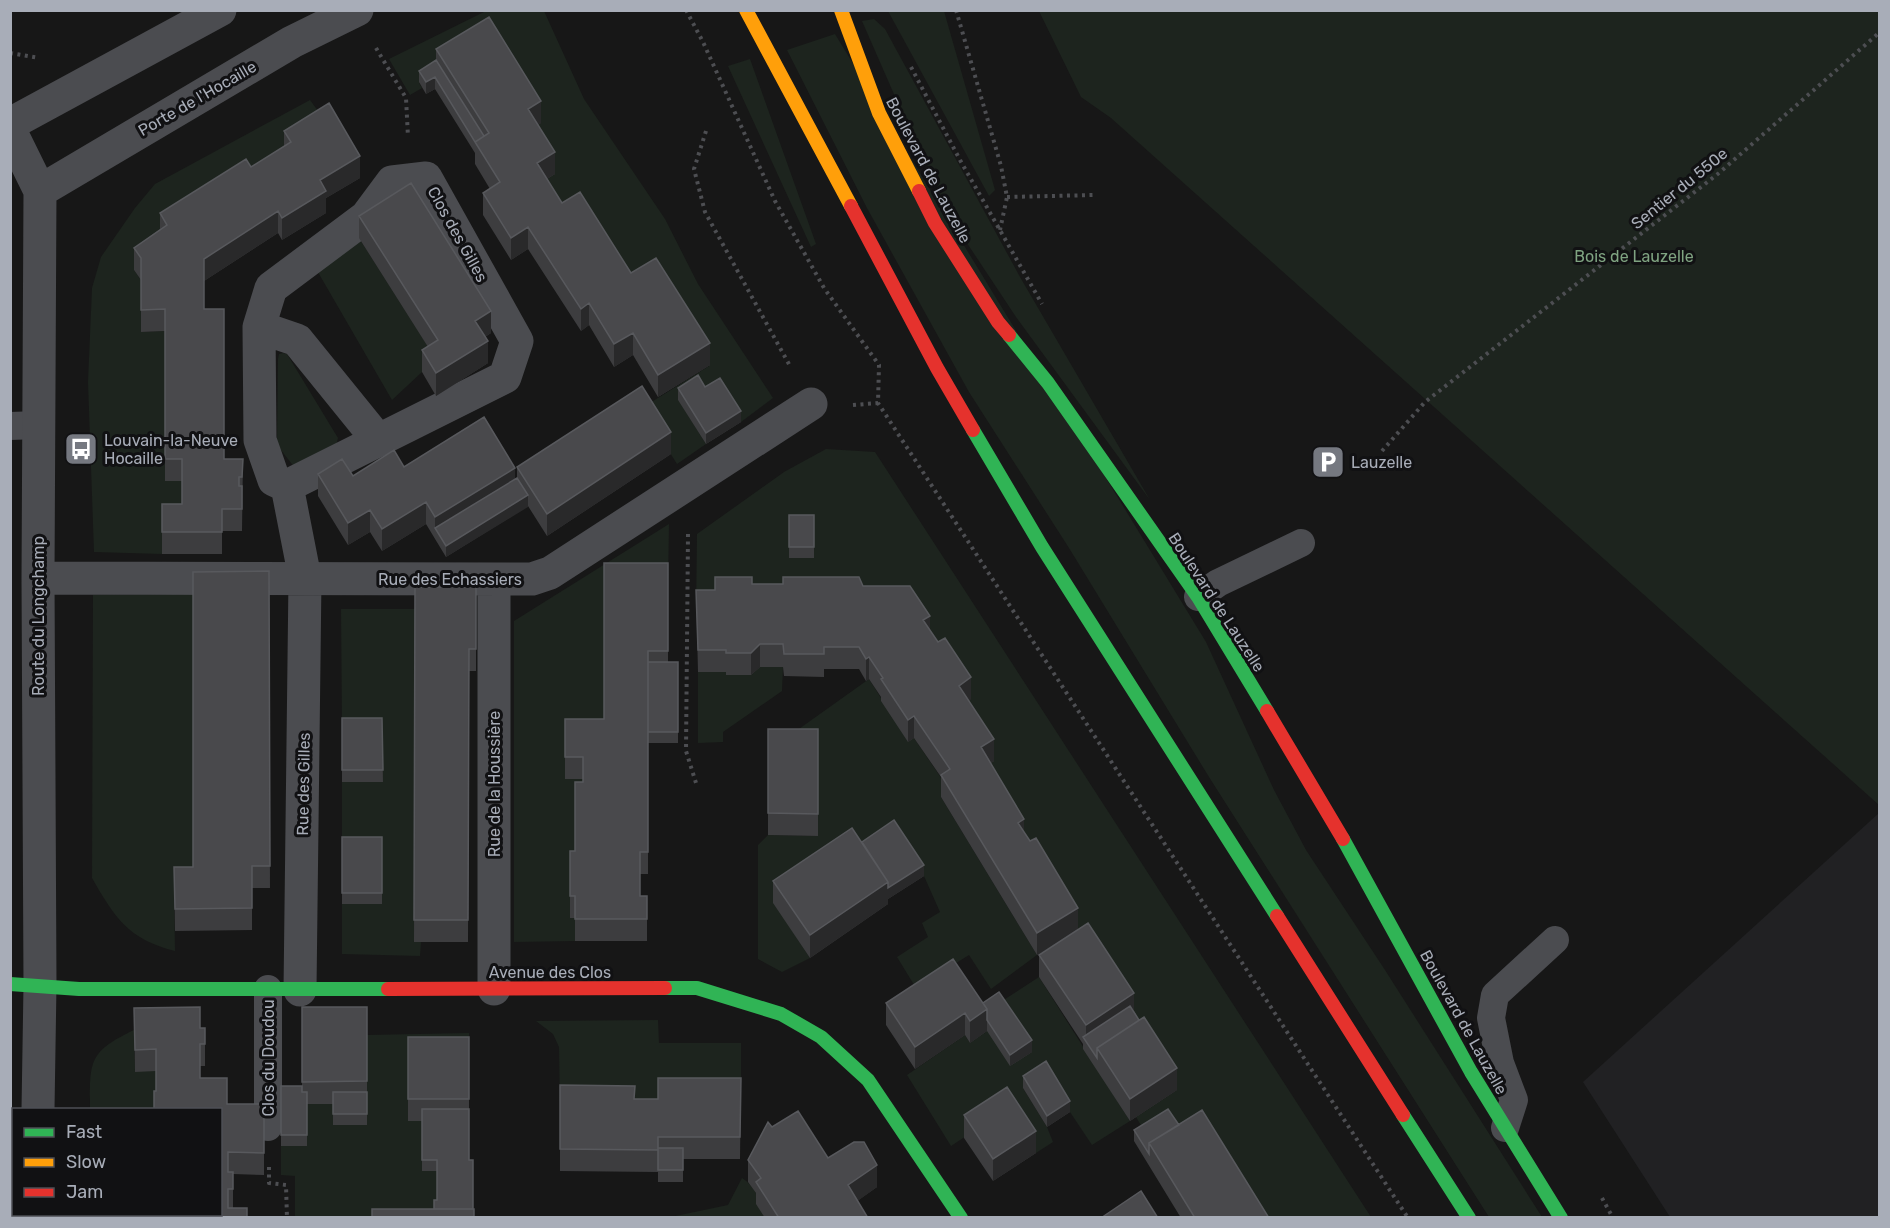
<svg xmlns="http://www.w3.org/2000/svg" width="1890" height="1228" viewBox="0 0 1890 1228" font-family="Rubik,sans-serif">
  <rect width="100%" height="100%" fill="#171717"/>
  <!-- built -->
  <path fill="#212123" d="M1879,813V1217H1670L1583,1082Z"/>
  <!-- green -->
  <path fill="#1d241e" d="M486,11H544L584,99L665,219L698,284L773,398L741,422L720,389L678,399L706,444L677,464L642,408L709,366L631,295L562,225L528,131L541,123L419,83L422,88L410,95L389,59Z
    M888,11H944L995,190L989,196Z
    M1039,11H1879V805L1111,118L1081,97Z
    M874,19L885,29L1020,277L1150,500L1016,317L961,234L932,181L862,21Z
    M835,34L1206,642L1274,790L1306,850L1385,970L1542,1217H1489L1209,777L1069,548L969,392L867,208L787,50Z
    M750,59L816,244L811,247L728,66Z
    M310,100L329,126L134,270L141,280L142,332L165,331V480L182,481V527L162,526V554L94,552L88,382L92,288L101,257L135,208L155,184Z
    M359,238L438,362L422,372L392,400L315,267Z
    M283,353L287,354L338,438L335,450L295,468L277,445L278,359L279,354Z
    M826,449L875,452L1371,1217H1256L1146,1134L1136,1117L1177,1090L981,769L994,760L959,708L971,698L696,612L697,534L784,472Z
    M669,524L668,585H604V741L566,778L583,779V804L570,917L575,918V941L514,942V621Z
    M193,594V889H174L175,951C128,939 115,918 92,878L93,595Z
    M341,609H415L414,942H421L420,956L342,954V904H382V849H342V782L383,781L382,729H342Z
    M760,667H783L782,691L723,732V742L698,743V672H726V675Z
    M869,679L908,741L914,738L950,791L941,797L1037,955L991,989L969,955L916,988L897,957L928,937L922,923L940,912L924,876L894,831L774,903L810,958L782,972L758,959V845L768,835L818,836V751H768Z
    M1039,977L1130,1121L1092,1145L1070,1112L1023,1088L1047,1127L1053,1142L1036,1153L1007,1109L951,1146L907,1075L965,1035L970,1043L987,1031L999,1003Z
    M658,1020L659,1043H741V1100H659L560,1108L559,1047L553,1034L536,1021Z
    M134,1030L135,1071H156V1109L90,1110C90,1061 88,1052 134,1030Z
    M469,1033V1059H409L408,1120L422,1121V1171H437V1212L434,1217H295V1176L281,1175V1146H307V1104L333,1103L367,1125V1035Z
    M742,1178C756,1187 761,1202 765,1218H666L728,1205Z"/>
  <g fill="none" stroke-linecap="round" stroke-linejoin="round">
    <!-- path -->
    <path stroke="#4d4e52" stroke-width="4" stroke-dasharray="3 4.5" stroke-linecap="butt" d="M686,10L703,42L775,201L824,288L879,365L878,403L1408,1218
      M956,10L1001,166L1007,197L1000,230
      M376,48L406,98L408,137
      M10,53L39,58
      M911,67L960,160L1042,304
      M706,131L694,169L705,212L790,366
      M1007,197L1094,195
      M853,405L878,403
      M1382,451L1425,402L1719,173L1880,32
      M688,534L686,751L696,783
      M269,1167V1183L286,1185L287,1218
      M1602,1198L1613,1218"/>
    <!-- lane -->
    <path stroke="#4b4c50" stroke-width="28" d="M10,426L38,425
      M1198,597L1218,583L1301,543
      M268,989V1127
      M1505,1128L1514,1100L1500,1063L1491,1018L1495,995L1555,940"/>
    <!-- street -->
    <path stroke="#4b4c50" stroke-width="33" d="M10,124L220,10
      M10,130L40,191L38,578L40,985L38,1110
      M426,178L517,341L505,377L287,486L274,480L260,440L259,327L271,288L366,217L392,182Z
      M40,191L292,42L357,10
      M259,327L297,340L378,440
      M287,486L305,578L300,990
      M38,578L532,579L550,573L811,404
      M494,580V989
      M37,1218V1214"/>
    <!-- fast -->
    <path stroke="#30b455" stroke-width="14" d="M1009,335L1048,383L1198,597L1267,711
      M973,430L1042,547L1277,916
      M1343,839L1471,1072L1561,1218
      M10,984L79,989H388
      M665,988H697L781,1014L821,1037L868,1080L961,1218
      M1403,1115L1469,1218"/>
    <!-- slow -->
    <path stroke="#ff9f0a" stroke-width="14" d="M746,10L851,206
      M841,10L879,113L919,191"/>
    <!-- jam -->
    <path stroke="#e5322d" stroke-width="14" d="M919,191L935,223L998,322L1009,335
      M851,206L937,368L973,430
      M1267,711L1343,839
      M1277,916L1403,1115
      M388,989L665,988"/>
  </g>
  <!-- wall -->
  <path fill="#3d3d3f" d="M436,49L541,123L538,125L555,174L547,179L562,203L631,273L710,365L658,397L633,355L614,367L589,325L581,331L528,249L511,260L483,215V193L490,189L475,164V153L435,89L426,94L419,82V71L436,60Z
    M284,131L360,178L326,198V213L282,240L278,233L204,281V309L224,459H243L242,531H222V554H162V504H182V481H165V331L141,332V280L134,270V248L160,229V213L251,167L284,146Z
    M359,216L491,333L485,337L488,363L436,396L422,372V350L428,347L359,238Z
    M705,387L741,422L706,444L678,400V388Z
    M671,454L547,536L528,506L446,557L426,524L382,551L370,532L348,545L318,496V474L353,476L404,467L515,479L517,478V467Z
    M789,515H814V558H789Z
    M668,563V662H678V743H648V874H640V896H647V941H575V918H570V851H575L583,779H565V719H604Z
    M269,571L270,888H252V930L175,931L174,867H193Z
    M752,584L863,586L930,630L971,699L969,700L994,761L991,763L1024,832L1078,929L1134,1011L1177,1090L1130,1121L1083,1049V1044L1039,977V955L1071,934L1037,955L941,797V777L914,738L908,742L881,701V697L869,679L866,681L859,669H824V677L784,676L783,667H760L751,675H726V672H698L696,590H715Z
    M415,587H476V671H469L468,942H414Z
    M342,718H382L383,782H342Z
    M768,729H818V836L768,835Z
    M342,837H382V904H342Z
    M862,842L924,876L888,899V904L810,958L773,903V881Z
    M886,1003H983L1032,1052L1010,1066L987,1031L970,1043L965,1035L915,1069L886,1025Z
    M302,1007H367V1125H333V1104H307V1146H281V1086H302Z
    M134,1008L200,1028H205V1066H200V1078L227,1104H264V1175L233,1174V1208L183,1215L220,1110L156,1091V1071L135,1072Z
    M408,1037H469V1160L434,1209L437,1200V1171H422V1121H408Z
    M1023,1076L1070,1112L1047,1127L1023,1088Z
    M741,1078L740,1159H683V1182H658V1172L560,1171V1085L635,1099H658Z
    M964,1115L1036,1153L993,1181L964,1138Z
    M1179,1125L1269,1218H1181L1134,1141V1130Z
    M772,1127L877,1187L857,1201L868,1218H765L756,1204V1193L748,1182V1160Z"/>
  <!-- shaded-wall -->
  <path fill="#29292a" d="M435,77V89L426,94V82Z
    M541,101V123L528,131V109Z
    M555,152V174L537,185V163Z
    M360,156V178L326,198V213L282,240V218L320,180Z
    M278,211V233L204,281V259Z
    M528,227V249L511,260V238Z
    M589,303V325L581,331V309Z
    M491,311V333L475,343V321Z
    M633,333V355L614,367V344Z
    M488,341V363L436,396V373Z
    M710,343V365L658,397V375Z
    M741,411V422L706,444V433Z
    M671,432V454L547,536V514Z
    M515,468V490L435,528V539V517Z
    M528,495V507L446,557V546Z
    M426,502V524L382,551V529Z
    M370,510V532L348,545V523Z
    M930,616V638L923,620Z
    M760,644V667L751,675V653Z
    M869,657V679L866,681V659Z
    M971,677V699L959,708V686Z
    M914,716V738L908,742V720Z
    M994,739V761L981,769V747Z
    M1024,819V841L1018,823Z
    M924,865V876L888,899V904L810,958V935L888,882Z
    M1078,908V930L1037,955V933Z
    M1134,993V1015L1086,1041V1025Z
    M987,1009V1031L970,1043V1021Z
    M965,1013V1035L915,1069V1047Z
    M1032,1040V1052L1010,1066V1055Z
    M1177,1068V1090L1130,1121V1099Z
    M1070,1101V1112L1047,1127V1116Z
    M1036,1131V1153L993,1181V1159Z
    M877,1165V1187L848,1208V1185Z"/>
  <!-- building -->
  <path fill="#49494c" stroke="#58595d" stroke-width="1.5" d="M489,17L541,101L528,109L555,152L537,163L562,203L580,192L631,273L656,258L710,343L658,375L633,333L614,344L589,303L581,309L528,227L511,238L483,193L500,182L475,142L489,133L436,49Z
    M436,60L484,136L475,142L435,77L426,82L419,71Z
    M329,103L360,156L320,180L326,191L282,218L278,211L204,259V309H224V459H243L242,477H239V486H242V509H222V532H162V504H182V459H165V309L141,310V258L134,248L167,225L160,213L246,159L251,167L291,142L284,131Z
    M411,183L491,311L475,321L488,341L436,373L422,350L438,340L359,216Z
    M698,375L705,387L720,378L741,411L706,433L678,388Z
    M642,386L671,432L547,514L517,467Z
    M484,417L515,468L435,517L426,502L382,529L370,510L348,523L318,474L342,459L353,476L394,450L404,467Z
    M517,478L528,495L446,546L435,528Z
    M789,515H814V547H789Z
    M604,563H668V651H648V852H640V896H647V919H575V896H570V851H575V782H583V757H565V719H604Z
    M269,571L270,866H252V908L175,909L174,867H193V572Z
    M715,577H752V584H783V577H859L863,586H910L930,616L923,620L938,642L945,638L971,677L959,686L994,739L981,747L1024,819L1018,823L1030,841L1036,838L1078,908L1037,933L941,775L950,769L914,716L908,720L881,679L883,678L869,657L866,659L859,647H824V654H784L783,644H760L751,653H726V650H698L696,590H715Z
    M415,587H476V649H469L468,920H414Z
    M648,662H678V732H648Z
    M342,718H382L383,770H342Z
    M768,729H818V814L768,813Z
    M894,820L924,865L888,888V882L862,842Z
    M852,828L888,882L810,935L773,881Z
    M342,837H382V893H342Z
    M1088,923L1134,993L1086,1025L1039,955Z
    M953,959L987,1009L970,1021L965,1013L915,1047L886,1003Z
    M999,992L1032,1040L1010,1055L987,1020V1009L983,1003Z
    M1130,1006L1139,1020L1097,1048V1058L1083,1037Z
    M200,1007V1028H205V1044H200V1078H227V1104H264V1153L228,1152V1172H233V1189H228V1208H247V1218H183V1215H220V1110H154V1091H156V1049L135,1050L134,1008Z
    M302,1007H367V1081L302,1082Z
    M1144,1017L1177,1068L1130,1099L1097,1048Z
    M408,1037H469V1099H408Z
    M1046,1061L1070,1101L1047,1116L1023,1076Z
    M658,1078H741L740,1137H658V1150L560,1149V1085L635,1086L634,1099H658Z
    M281,1086H302V1092H307V1135H281Z
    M1007,1087L1036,1131L993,1159L964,1115Z
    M333,1092H367V1114H333Z
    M422,1109H469V1160H473V1209H434V1200H437V1160H422Z
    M1168,1109L1179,1125L1149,1143V1154L1134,1130Z
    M1202,1110L1269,1218H1195L1149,1143Z
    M798,1111L828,1158L854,1142H864L877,1165L848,1185L868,1218H779L756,1182L761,1178L748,1160L768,1122L772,1127Z
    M658,1148H683V1170H658Z
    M1141,1191L1158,1218H1101Z
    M372,1209H474V1218H372Z"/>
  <!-- icons -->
  <defs>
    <g id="bus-square" transform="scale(1.725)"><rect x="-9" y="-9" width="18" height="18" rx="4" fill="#757880" stroke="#111113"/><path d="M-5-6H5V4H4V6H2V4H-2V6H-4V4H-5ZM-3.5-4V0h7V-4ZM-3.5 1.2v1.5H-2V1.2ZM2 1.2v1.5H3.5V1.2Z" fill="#fff"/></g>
    <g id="parking-square" transform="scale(1.725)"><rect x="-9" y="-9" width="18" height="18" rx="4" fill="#757880" stroke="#111113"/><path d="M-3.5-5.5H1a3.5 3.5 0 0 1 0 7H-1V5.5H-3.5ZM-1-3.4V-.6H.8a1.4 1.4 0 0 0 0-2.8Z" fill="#fff"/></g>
  </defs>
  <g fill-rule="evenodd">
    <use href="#bus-square" x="81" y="449"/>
    <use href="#parking-square" x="1328" y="462"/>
  </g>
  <g text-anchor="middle" stroke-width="6" stroke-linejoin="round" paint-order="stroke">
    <!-- street labels -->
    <g font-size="16" fill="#a8adb8" stroke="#111113">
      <text transform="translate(197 98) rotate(-30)" y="6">Porte de l'Hocaille</text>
      <text transform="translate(929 170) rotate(62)" y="6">Boulevard de Lauzelle</text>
      <text transform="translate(1679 188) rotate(-39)" y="6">Sentier du 550e</text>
      <text transform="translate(458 234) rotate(61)" y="6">Clos des Gilles</text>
      <text x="450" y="585">Rue des Echassiers</text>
      <text transform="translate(1217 602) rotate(57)" y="6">Boulevard de Lauzelle</text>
      <text transform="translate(38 616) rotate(-90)" y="6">Route du Longchamp</text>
      <text transform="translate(303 784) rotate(-89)" y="6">Rue des Gilles</text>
      <text transform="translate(494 784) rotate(-90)" y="6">Rue de la Houssière</text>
      <text x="550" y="978">Avenue des Clos</text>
      <text transform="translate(1464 1022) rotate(61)" y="6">Boulevard de Lauzelle</text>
      <text transform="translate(268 1058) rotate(-90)" y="6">Clos du Doudou</text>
    </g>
    <!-- park labels -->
    <g font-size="16" fill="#7fa381" stroke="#111113">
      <text x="1634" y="262">Bois de Lauzelle</text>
    </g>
    <!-- poi labels -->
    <g font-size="16" fill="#a8adb8" stroke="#111113" text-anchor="start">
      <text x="104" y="446">Louvain-la-Neuve<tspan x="104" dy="18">Hocaille</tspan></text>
      <text x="1351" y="468">Lauzelle</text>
    </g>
  </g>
  <!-- border -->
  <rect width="1890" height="1228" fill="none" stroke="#a8adb8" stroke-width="24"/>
  <!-- legend -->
  <rect x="12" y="1108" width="210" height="108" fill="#111113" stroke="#4d4f55" stroke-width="1.5"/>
  <rect x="24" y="1128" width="30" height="9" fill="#30b455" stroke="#4d4f55" stroke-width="1.5"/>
  <text x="66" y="1138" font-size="18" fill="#a8adb8">Fast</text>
  <rect x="24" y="1158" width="30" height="9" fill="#ff9f0a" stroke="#4d4f55" stroke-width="1.5"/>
  <text x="66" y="1168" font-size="18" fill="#a8adb8">Slow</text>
  <rect x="24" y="1188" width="30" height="9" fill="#e5322d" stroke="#4d4f55" stroke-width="1.5"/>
  <text x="66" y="1198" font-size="18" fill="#a8adb8">Jam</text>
</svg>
